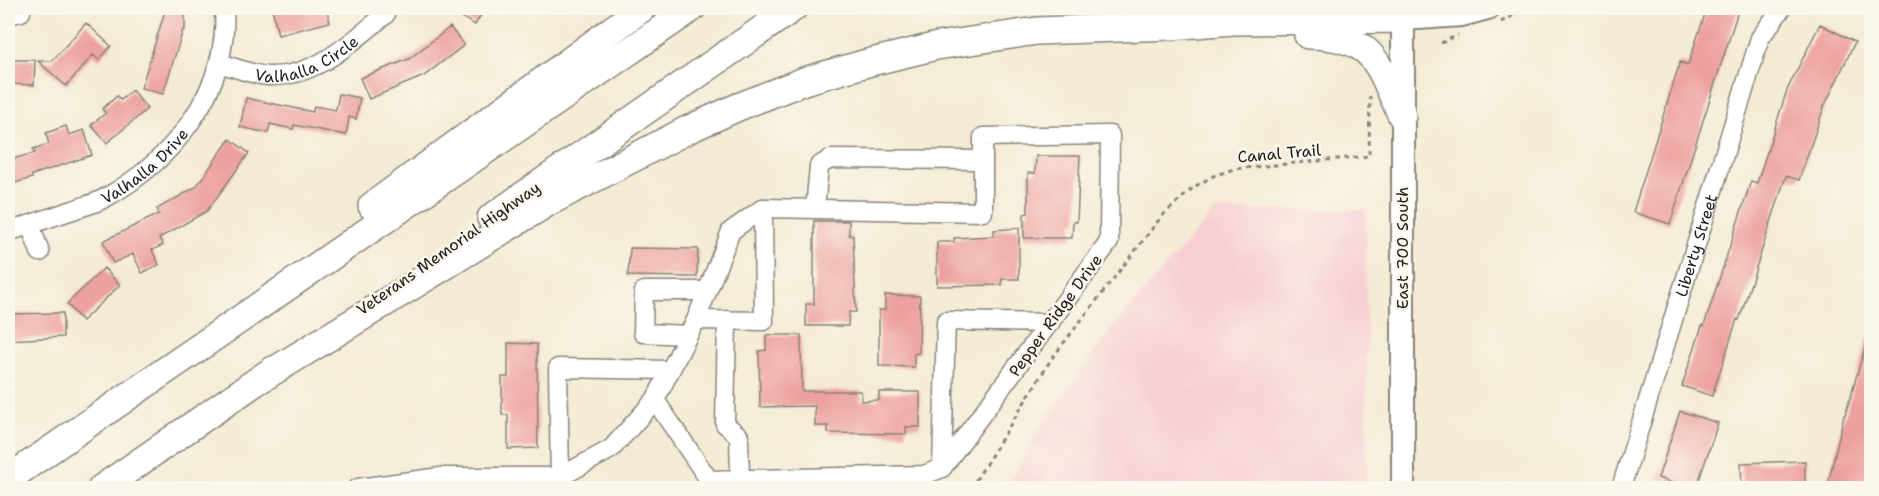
<svg xmlns="http://www.w3.org/2000/svg" width="1879" height="496" viewBox="0 0 1879 496" font-family="'Shantell Sans',sans-serif">
  <rect width="100%" height="100%" fill="#fbf7ec"/>
  <filter id="ink" filterUnits="userSpaceOnUse"><feTurbulence type="fractalNoise" baseFrequency=".0167" numOctaves="2"/><feDisplacementMap in="SourceGraphic" scale="12" xChannelSelector="R" yChannelSelector="G"/><feConvolveMatrix kernelMatrix="1 2 1 2 8 2 1 2 1" color-interpolation-filters="sRGB"/></filter>
  <filter id="wash" filterUnits="userSpaceOnUse"><feTurbulence type="fractalNoise" baseFrequency=".008" numOctaves="4" result="noise"/><feDisplacementMap in="SourceGraphic" scale="24" xChannelSelector="R" yChannelSelector="G"/><feGaussianBlur stdDeviation="1.35" result="paint"/><feColorMatrix in="noise" values="0 0 0 0 0 0 0 0 0 0 0 0 0 0 0 0 0 1.4 0 .05"/><feComposite in="paint" operator="in"/></filter>
  <g filter="url(#wash)">
    <rect width="100%" height="100%" fill="#f4ebd4"/>
    <!-- built -->
    <path fill="#f7cfd2" d="M1215,210H1366L1367,488H1006L1042,424L1113,327Z"/>
    <g id="blocks">
      <!-- building -->
      <path fill="#eda09d" d="M166,8H185V30H183L163,94L141,88Z
        M272,8H326L330,22L278,35Z
        M446,8H485L475,25Z
        M1707,8H1739L1670,224L1633,212L1680,62L1688,65Z
        M86,23L111,46L99,60L93,55L66,86L38,61H52Z
        M1820,24L1855,42L1824,107L1799,180L1786,176L1739,320L1737,319L1712,396L1682,386L1702,326H1704L1751,181L1757,183L1787,90Z
        M450,27L464,45L424,76L369,99L360,78L409,59Z
        M8,60H35L34,85L8,84Z
        M132,90L147,109L107,143L91,125L106,113L102,109L117,96L121,100Z
        M339,94L360,98L356,119L349,117L346,135L294,125L293,129L270,124L268,133L240,127L246,98L313,112L314,106L336,110Z
        M66,126L69,135L84,130L92,155L32,175V178L8,185V160L35,153L33,149L49,144L46,133Z
        M230,139L249,153L207,211L159,238L163,245L152,250L159,265L142,273L133,254L113,263L103,241L159,214L157,209L196,187Z
        M1036,156H1080L1077,222H1073L1072,238H1024V214L1028,213V173H1035Z
        M814,221H849V235L853,236L856,312H849L848,326H806V304H814Z
        M1019,228V279H1002V285L937,286V242H954V238L994,236V230Z
        M630,248L698,249L697,277L628,276Z
        M104,268L120,285L82,321L67,304Z
        M885,295L920,296L919,353L914,354V367L879,366V310H885Z
        M63,313V337L8,340V314Z
        M766,335H801L802,391H861V401L879,400V392H920V427H906V434L828,433V426H815V406L760,407L759,351L766,350Z
        M1868,337L1872,338V471L1867,489H1848L1828,484L1844,415H1845Z
        M508,343L537,344L538,448L508,449V415H502V377H508Z
        M1680,411L1718,423L1696,489H1689L1658,478Z
        M1805,461V489H1742L1741,463Z"/>
    </g>
  </g>
  <g filter="url(#ink)">
    <use href="#blocks" fill-opacity="0" stroke="#888478" stroke-width="1.5"/>
    <g fill="none" stroke-linecap="round" stroke-linejoin="round">
      <!-- minor casing -->
      <g stroke="#888478" stroke-width="21">
        <g id="minor">
          <path d="M8,15L21,12"/>
          <path id="s1" d="M219,63C234,67 253,75 268,76C316,78 351,42 385,15"/>
          <path d="M815,209L819,166L830,159L983,160"/>
          <path d="M30,225L40,252"/>
          <path id="s2" d="M8,232C29,225 51,217 73,210C83,206 94,204 103,199C172,162 230,90 224,8"/>
          <path d="M696,320L764,321L763,208"/>
          <path d="M727,320L725,424L739,436L740,479"/>
          <path d="M688,335L643,333L644,291H707"/>
          <path d="M942,468L946,321L1050,323"/>
          <path d="M560,477L558,368L670,370"/>
          <path d="M358,488L441,477H560L611,449L655,400L696,320L731,231L763,208L983,212V137L1110,135L1109,242L942,468L924,475L709,480L655,400"/>
          <path id="s3" d="M1621,488L1760,38L1782,8"/>
        </g>
      </g>
      <!-- major casing -->
      <g stroke="#888478" stroke-width="26">
        <path id="major" d="M1403,8V488
          M1403,19L1462,15L1488,8"/>
      </g>
      <!-- highway casing -->
      <g stroke="#888478" stroke-width="30">
        <path id="highway" d="M1308,35C1376,36 1377,63 1402,116
          M372,206L642,8
          M491,218L793,8
          M259,380L547,203L687,130L738,107L804,81L867,63L937,46L1037,31L1170,26L1233,21L1403,19
          M8,479L692,8
          M102,488L273,370"/>
      </g>
      <!-- path -->
      <path stroke="#888478" stroke-width="3" stroke-dasharray="4.5 4.5" stroke-linecap="butt" d="M1501,22L1527,8
        M1441,43L1458,35
        M971,488L1052,358L1162,216L1194,187L1213,176L1234,169L1369,156L1370,96"/>
      <!-- minor -->
      <use href="#minor" stroke="#fff" stroke-width="18"/>
      <!-- major -->
      <use href="#major" stroke="#fff" stroke-width="22"/>
      <!-- highway -->
      <use href="#highway" stroke="#fff" stroke-width="27"/>
    </g>
  </g>
  <g text-anchor="middle" stroke-width="5" stroke-linejoin="round" paint-order="stroke">
    <!-- street labels -->
    <g font-size="16" fill="#1c1c1c" stroke="#fbf7ec">
      <text dy="6" stroke="none"><textPath href="#s1" startOffset="93">Valhalla Circle</textPath></text>
      <text transform="translate(1279 153) rotate(-5)" y="6">Canal Trail</text>
      <text dy="6" stroke="none"><textPath href="#s2" startOffset="154">Valhalla Drive</textPath></text>
      <text dy="6" stroke="none"><textPath href="#s3" startOffset="254">Liberty Street</textPath></text>
      <text transform="translate(448 248) rotate(-35)" y="6">Veterans Memorial Highway</text>
      <text transform="translate(1402 248) rotate(-90)" y="6">East 700 South</text>
      <text transform="translate(1055 315) rotate(-54)" y="6">Pepper Ridge Drive</text>
    </g>
  </g>
  <!-- margin -->
  <rect width="1879" height="496" fill="none" stroke="#fbf7ec" stroke-width="30"/>
</svg>
